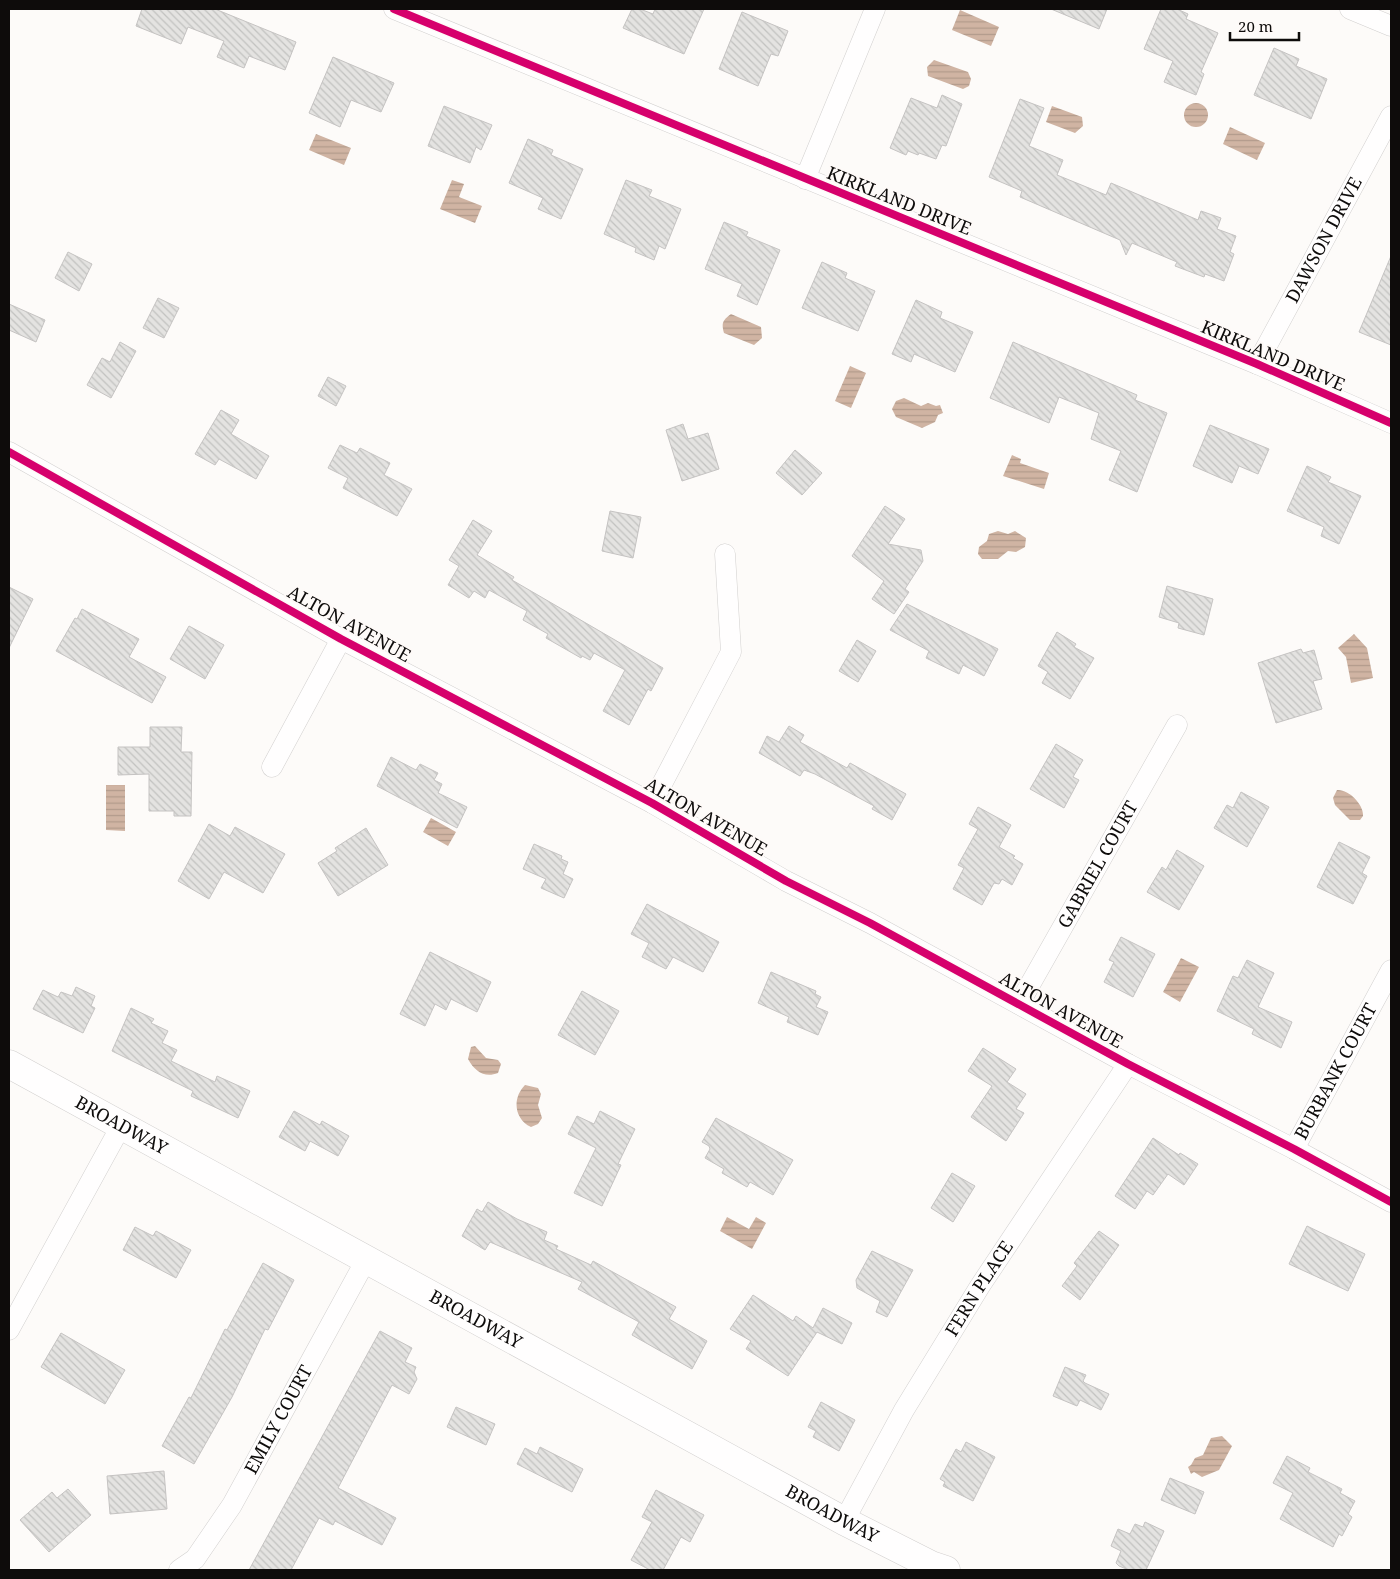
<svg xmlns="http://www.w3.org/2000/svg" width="1400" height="1579" viewBox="0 0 1400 1579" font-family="'Noto Serif',serif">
  <defs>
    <pattern id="water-rules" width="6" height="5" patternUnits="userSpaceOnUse" patternTransform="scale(1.25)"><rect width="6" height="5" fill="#d0b4a3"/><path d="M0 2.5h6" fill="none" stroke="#b19a8b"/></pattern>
    <pattern id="building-back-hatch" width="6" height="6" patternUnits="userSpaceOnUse" patternTransform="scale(1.25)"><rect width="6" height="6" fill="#e4e3e1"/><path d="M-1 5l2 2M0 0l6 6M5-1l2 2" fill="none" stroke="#c2c2c0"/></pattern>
  </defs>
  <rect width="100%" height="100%" fill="#fdfbf9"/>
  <!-- water -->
  <path fill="url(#water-rules)" d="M960,10L999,27L991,46L952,30Z
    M934,60L968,72L971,79L969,86L963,89L928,76L927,67Z
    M1184 115a12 12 0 1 1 24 0a12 12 0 1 1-24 0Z
    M1052,106L1082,117L1083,126L1075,133L1046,122Z
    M1230,127L1265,143L1257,160L1223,144Z
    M316,134L351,148L344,165L309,150Z
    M452,180L464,184L459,197L482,206L475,223L440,209Z
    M731,314L761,327L762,338L754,345L724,333C721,323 723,320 731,314Z
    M850,366L866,373L851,408L835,401Z
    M904,398L921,406L928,403L936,406L940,405L943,413L938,415L935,422L922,428L896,417L892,409L896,401Z
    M1012,455L1021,459L1020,463L1049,473L1044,489L1003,476Z
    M998,531L1008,534L1015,531L1026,538L1025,547L1016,552L1008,551L998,559H982L978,554L979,547L987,541L989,534Z
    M1354,634L1367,648L1373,678L1351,683L1346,657L1338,648Z
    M106,785H125V831L106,830Z
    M1337,790C1349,789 1364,805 1363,816L1360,820H1350L1335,805L1333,798Z
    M431,818L456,832L448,846L423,832Z
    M1181,958L1199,967L1180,1002L1163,992Z
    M475,1046L486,1058L498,1060L501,1064L498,1073C485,1078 475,1072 468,1059L471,1047Z
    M525,1085L538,1088L541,1094L538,1105L542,1118L538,1124L531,1127C514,1119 512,1098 525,1085Z
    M727,1217L749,1229L756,1217L766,1223L752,1249L720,1231Z
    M1222,1436L1232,1446L1219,1470L1202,1477L1194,1472L1191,1474L1188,1467L1191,1465L1195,1458L1203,1455L1211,1438Z"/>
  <!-- building -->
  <path fill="url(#building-back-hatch)" stroke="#c5c3c2" d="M142,9H215L296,42L285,70L249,56L244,68L217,57L224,41L188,27L181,44L136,26Z
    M632,9H640L653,14L655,9H704L684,54L623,28Z
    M1051,9H1107L1099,29Z
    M1161,9H1177L1188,14L1186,19L1218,33L1201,72L1204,74L1196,95L1164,82L1173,61L1144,49Z
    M742,12L788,31L778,56L771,54L758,86L719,69Z
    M1274,48L1299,59L1296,66L1327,79L1311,119L1254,95Z
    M333,57L394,83L381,112L351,100L340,127L309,113Z
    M942,95L962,104L946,146L942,145L936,159L919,153L918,155L908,151L906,155L890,148L911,98L937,108Z
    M1020,99L1044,108L1029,146L1063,160L1057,175L1106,195L1111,183L1198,220L1201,211L1221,218L1217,229L1236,236L1230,252L1234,254L1224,281L1205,274L1204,277L1175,266L1177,262L1132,243L1126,255L1120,240L1020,197L1022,191L989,177Z
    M444,106L492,125L481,150L476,147L470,163L428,146Z
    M528,139L553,150L551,155L583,169L561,219L538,209L543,198L509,183Z
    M626,180L652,190L649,196L681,209L665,249L659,246L654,260L635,252L636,248L604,234Z
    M724,222L748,232L746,236L780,250L757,305L737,296L742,284L705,269Z
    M68,252L92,264L79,291L55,278Z
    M1391,256V345L1359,332Z
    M822,262L847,273L845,278L875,291L858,331L802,308Z
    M158,298L179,308L164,338L143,328Z
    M916,300L942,312L940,318L973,332L955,372L914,354L911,362L892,354Z
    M9,304L45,320L36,342L9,330Z
    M120,342L136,351L111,398L87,385L102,358L110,362Z
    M1013,342L1137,395L1135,400L1167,413L1137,492L1109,480L1121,451L1091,439L1099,413L1059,397L1049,423L990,398Z
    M328,377L346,386L336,406L318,396Z
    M221,410L239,420L231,434L269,456L256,479L219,459L215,465L195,454Z
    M683,424L688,439L708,433L719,469L682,481L666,430Z
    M1210,425L1269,449L1258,474L1239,466L1232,483L1193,466Z
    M340,445L357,453L360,448L390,463L384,475L412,489L397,516L343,488L348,478L328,468Z
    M795,450L822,473L802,495L776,473Z
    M1307,466L1331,477L1328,482L1361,496L1339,544L1321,536L1324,527L1287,511Z
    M885,506L905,519L888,544L921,550L923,561L905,589L909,592L894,614L872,599L884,581L852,556Z
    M610,511L641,517L633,558L602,551Z
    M473,520L492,531L477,555L514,577L512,580L663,668L651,691L648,689L629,725L603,711L625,670L594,653L590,660L582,656L581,658L546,638L548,634L523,620L527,611L489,590L485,598L474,591L469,598L448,585L459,566L449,560Z
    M1167,586L1213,599L1204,635L1178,628L1179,623L1159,617Z
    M9,587L33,599L9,648Z
    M907,604L998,649L984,676L963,665L959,674L926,658L929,651L890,630Z
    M82,609L139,639L129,657L166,677L152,703L56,651L75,618L77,619Z
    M189,626L224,645L205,679L170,659Z
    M1057,632L1076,644L1074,647L1094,658L1070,699L1042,683L1048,672L1038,666Z
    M857,640L876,651L858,682L839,671Z
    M1301,649L1303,653L1314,650L1322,679L1313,681L1322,709L1276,723L1258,663Z
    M789,726L804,735L800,742L847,768L850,763L906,794L892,820L872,809L874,806L815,774L804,770L800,776L759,753L767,736L779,742Z
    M150,727H182L181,752H192L191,816H174V811H149V774L118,775V747H150Z
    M1056,744L1083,760L1073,777L1079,780L1064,808L1030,789Z
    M391,757L416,770L420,764L438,773L434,780L442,784L438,793L467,807L457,828L377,786Z
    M1241,792L1269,807L1247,847L1214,828L1227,805L1233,808Z
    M978,807L1011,825L999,847L1015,856L1013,858L1023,864L1012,885L1002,879L999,884L994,883L982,905L953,889L964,868L958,865L978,829L969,824Z
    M209,824L230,836L235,827L285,854L263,893L224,872L209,899L178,881Z
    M366,828L388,865L338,896L318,863L337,851L335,848Z
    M1339,842L1370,857L1362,873L1367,876L1353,904L1317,887Z
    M534,844L562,856L561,859L568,862L563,874L573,879L564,898L541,888L546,879L523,869Z
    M1177,850L1204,866L1179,910L1147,892L1162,867L1166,870Z
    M647,904L719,942L703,972L673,957L666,969L642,957L649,943L631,934Z
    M1121,937L1155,954L1133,997L1104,982L1114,962L1109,960Z
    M430,952L491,982L477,1012L451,999L446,1010L435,1004L425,1026L400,1014Z
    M1247,960L1274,973L1258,1007L1292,1022L1281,1048L1252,1034L1254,1029L1217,1011L1233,976L1238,978Z
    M771,972L816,991L815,994L821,997L816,1007L828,1012L818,1035L787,1022L789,1017L758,1003Z
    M76,987L95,996L91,1006L95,1008L83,1033L33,1009L43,990L58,997L61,992L72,996Z
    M582,991L619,1011L595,1055L558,1035Z
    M131,1008L154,1019L151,1023L168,1031L162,1043L177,1050L171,1061L215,1082L217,1076L250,1091L238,1118L191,1096L193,1091L112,1051Z
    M983,1048L1016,1069L1007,1082L1026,1094L1016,1109L1024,1113L1006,1141L971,1117L992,1086L968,1071Z
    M294,1111L320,1125L322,1121L349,1136L338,1156L310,1141L305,1151L279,1137Z
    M600,1111L635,1129L618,1164L621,1165L602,1206L574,1193L596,1148L568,1134L577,1116L594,1124Z
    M716,1118L793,1160L773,1195L750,1182L747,1187L722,1173L724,1169L705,1158L710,1149L709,1146L702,1142Z
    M1153,1138L1179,1155L1180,1153L1198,1164L1184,1185L1168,1174L1153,1195L1147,1191L1135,1209L1115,1196Z
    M952,1173L975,1186L953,1222L931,1208Z
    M488,1202L517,1219L547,1232L544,1240L558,1246L556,1249L591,1265L593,1261L676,1307L669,1319L707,1341L692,1369L632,1335L639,1322L578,1289L582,1282L490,1242L485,1250L462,1236L477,1209L482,1212Z
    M1307,1226L1365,1254L1348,1291L1289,1264Z
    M135,1227L153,1236L156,1231L191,1250L176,1278L123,1250Z
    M1099,1231L1119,1245L1080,1300L1062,1286L1077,1266L1074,1263Z
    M872,1251L913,1270L887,1317L876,1312L880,1301L857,1288L856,1280Z
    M263,1263L294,1280L268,1330L265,1329L232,1397L194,1464L162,1446L189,1397L191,1398L225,1329L227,1330Z
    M753,1295L793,1321L796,1316L813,1328L823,1308L852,1323L842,1344L817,1332L788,1376L746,1349L751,1341L730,1329Z
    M380,1331L412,1348L405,1362L416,1367L414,1372L417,1379L409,1394L392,1385L338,1488L396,1518L382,1545L335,1521L333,1525L319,1518L291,1570H249Z
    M61,1333L125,1370L105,1404L41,1367Z
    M1065,1367L1086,1375L1083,1381L1085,1383L1109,1394L1101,1410L1080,1400L1077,1406L1053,1396Z
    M821,1402L855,1420L839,1451L813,1437L816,1431L808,1427Z
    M456,1407L495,1424L486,1445L447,1427Z
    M966,1442L995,1457L973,1501L943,1486L945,1482L940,1479L956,1449L961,1452Z
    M540,1447L583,1469L572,1492L517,1464L525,1448L537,1454Z
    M1287,1456L1310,1468L1308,1472L1342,1489L1340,1493L1355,1501L1348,1514L1352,1517L1342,1536L1339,1534L1333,1547L1280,1519L1293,1493L1273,1483Z
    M164,1471L167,1509L110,1514L107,1476Z
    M1170,1478L1204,1492L1195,1514L1161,1500Z
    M68,1489L91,1515L49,1552L20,1520L52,1492L57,1498Z
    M656,1490L704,1515L690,1542L681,1537L663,1570H650L631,1560L652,1522L642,1517Z
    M1145,1522L1164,1531L1146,1570H1129L1119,1566L1116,1563L1121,1551L1111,1546L1118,1529L1130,1534L1135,1524L1143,1527Z"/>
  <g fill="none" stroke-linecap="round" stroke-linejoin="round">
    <!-- minor casing -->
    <g stroke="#d2d0cf" stroke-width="21">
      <g id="minor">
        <path d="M394,9L1257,364L1391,423"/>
        <path d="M1350,9L1391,26"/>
        <path d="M805,179L875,9"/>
        <path id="s1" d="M1257,364L1391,116"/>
        <path d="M9,452L341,639L652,803L786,881L870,923L1128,1064L1294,1149L1391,1202"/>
        <path d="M272,767L341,639"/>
        <path d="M652,803L731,652L725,554"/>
        <path id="s2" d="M1019,1004L1177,725"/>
        <path id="s3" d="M1294,1149L1391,970"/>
        <path d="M9,1330L121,1126"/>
        <path id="s4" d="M844,1521L904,1410L980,1286L1128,1064"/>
        <path id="s5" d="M179,1570L195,1559L232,1505L367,1258"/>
      </g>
    </g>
    <!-- secondary casing -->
    <g stroke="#d2d0cf" stroke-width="29">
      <g id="secondary">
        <path id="s6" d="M9,1064L844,1521L931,1565L946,1570"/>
      </g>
    </g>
    <!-- minor -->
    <use href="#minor" stroke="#fffefe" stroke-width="20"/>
    <!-- secondary -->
    <use href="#secondary" stroke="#fffefe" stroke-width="28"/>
    <!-- cycleway casing -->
    <g stroke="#fefaf8" stroke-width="11">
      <path id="cycleway" d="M394,9L1257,364L1391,423
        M9,452L341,639L652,803L786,881L870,923L1128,1064L1294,1149L1391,1202"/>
    </g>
    <!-- cycleway -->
    <use href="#cycleway" stroke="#d6006c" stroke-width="8"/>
  </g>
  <g text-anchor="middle" stroke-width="4" stroke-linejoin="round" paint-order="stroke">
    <!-- street labels -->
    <g font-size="18" fill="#0e0c0b" stroke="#fefaf8">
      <text transform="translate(899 201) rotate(22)" y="6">KIRKLAND DRIVE</text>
      <text dy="6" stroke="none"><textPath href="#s1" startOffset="141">DAWSON DRIVE</textPath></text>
      <text transform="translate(1273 356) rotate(23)" y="6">KIRKLAND DRIVE</text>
      <text transform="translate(349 624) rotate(29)" y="6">ALTON AVENUE</text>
      <text transform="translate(706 817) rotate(30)" y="6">ALTON AVENUE</text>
      <text dy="6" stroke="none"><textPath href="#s2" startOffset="160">GABRIEL COURT</textPath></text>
      <text transform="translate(1061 1010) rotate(29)" y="6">ALTON AVENUE</text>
      <text dy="6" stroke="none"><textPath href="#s3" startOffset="88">BURBANK COURT</textPath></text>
      <text dy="6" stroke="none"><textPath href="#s6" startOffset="128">BROADWAY</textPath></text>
      <text dy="6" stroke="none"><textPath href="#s4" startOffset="269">FERN PLACE</textPath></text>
      <text dy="6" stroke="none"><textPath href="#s6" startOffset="532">BROADWAY</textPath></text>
      <text dy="6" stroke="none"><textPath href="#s5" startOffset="182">EMILY COURT</textPath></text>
      <text dy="6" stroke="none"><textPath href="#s6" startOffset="938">BROADWAY</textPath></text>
    </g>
  </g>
  <!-- border -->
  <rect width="1400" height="1579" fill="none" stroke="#0e0c0b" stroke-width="20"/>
  <!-- scale -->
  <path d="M1230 32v8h69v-8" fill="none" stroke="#0e0c0b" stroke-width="2.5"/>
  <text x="1238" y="32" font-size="15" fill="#0e0c0b" stroke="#fefaf8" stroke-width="4" paint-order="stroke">20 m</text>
</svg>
